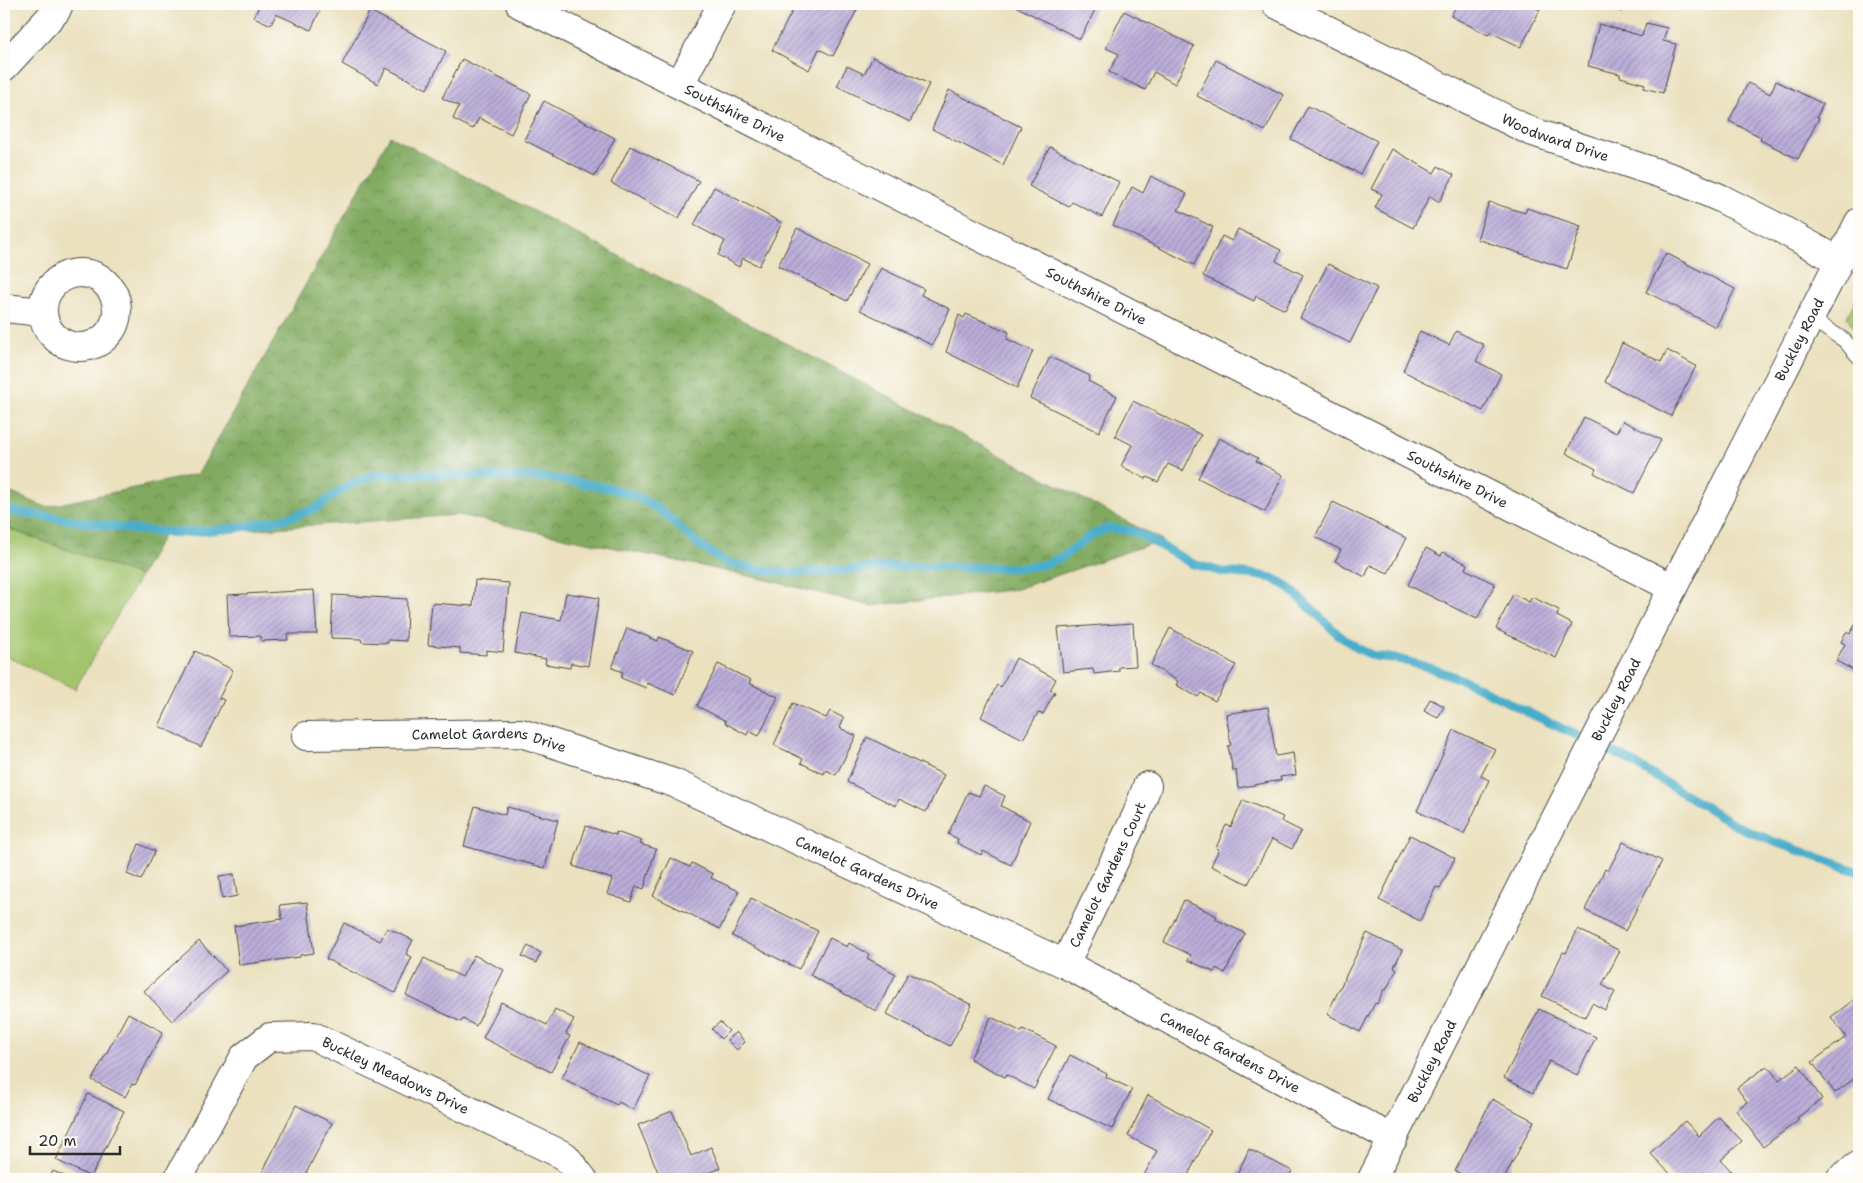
<svg xmlns="http://www.w3.org/2000/svg" width="1863" height="1183" viewBox="0 0 1863 1183" font-family="'Shantell Sans',sans-serif">
  <defs>
    <pattern id="forest-crowns" width="20" height="18" patternUnits="userSpaceOnUse" patternTransform="scale(1.25)"><rect width="20" height="18" fill="#81aa60"/><path d="M2 6a3 3 0 1 1 6 0M12 15a3 3 0 1 1 6 0" fill="none" stroke="#6a8b4f"/></pattern>
    <pattern id="building-hatch" width="6" height="6" patternUnits="userSpaceOnUse" patternTransform="scale(1.25)"><rect width="6" height="6" fill="#bbadda"/><path d="M-1 1l2-2M0 6l6-6M5 7l2-2" fill="none" stroke="#988db1"/></pattern>
  </defs>
  <rect width="100%" height="100%" fill="#fdfcf7"/>
  <filter id="ink" filterUnits="userSpaceOnUse"><feTurbulence type="fractalNoise" baseFrequency=".02" numOctaves="2"/><feDisplacementMap in="SourceGraphic" scale="10" xChannelSelector="R" yChannelSelector="G"/><feConvolveMatrix kernelMatrix="1 2 1 2 8 2 1 2 1" color-interpolation-filters="sRGB"/></filter>
  <filter id="wash" filterUnits="userSpaceOnUse"><feTurbulence type="fractalNoise" baseFrequency=".0096" numOctaves="4" result="noise"/><feDisplacementMap in="SourceGraphic" scale="20" xChannelSelector="R" yChannelSelector="G"/><feGaussianBlur stdDeviation="1.12" result="paint"/><feColorMatrix in="noise" values="0 0 0 0 0 0 0 0 0 0 0 0 0 0 0 0 0 1.4 0 .05"/><feComposite in="paint" operator="in"/></filter>
  <g filter="url(#wash)">
    <rect width="100%" height="100%" fill="#ebe1bf"/>
    <!-- green -->
    <path fill="#a2c46d" stroke="#66784c" d="M1859,292V332L1856,331L1847,317Z
      M4,527L140,576L75,689L4,655Z"/>
    <!-- forest -->
    <path fill="url(#forest-crowns)" stroke="#566a46" d="M390,136L1162,540L1017,589L871,606L763,579L458,515L163,536L140,576L4,527V490L46,507L198,474Z"/>
    <g fill="none" stroke-linecap="round" stroke-linejoin="round">
      <!-- stream -->
      <path stroke="#4aadca" stroke-width="9" d="M4,510L137,530L180,533L236,528L288,518L316,508L349,485L375,475L414,474L550,478L610,488L637,497L659,509L699,545L725,562L760,570L798,573L901,566L1014,568L1043,565L1062,557L1090,536L1108,528L1126,530L1138,533L1193,564L1222,572L1257,575L1272,578L1287,586L1340,636L1359,649L1374,656L1398,659L1431,668L1468,682L1527,712L1625,758L1739,827L1772,841L1859,872"/>
    </g>
    <g id="blocks">
      <!-- building -->
      <path fill="url(#building-hatch)" d="M260,4H323L311,30L276,14L271,25L254,17Z
        M796,4H860L833,56L819,49L809,70L772,50Z
        M1011,4H1098L1080,39Z
        M1457,4H1527L1540,10L1521,47L1490,32L1488,35L1451,16Z
        M1606,4H1624L1622,12L1606,6Z
        M370,11L446,51L427,89L386,68L378,84L342,64Z
        M1124,11L1194,46L1175,84L1154,72L1145,90L1109,72L1119,54L1106,48Z
        M1646,23L1667,28L1663,41L1676,44L1663,93L1644,88L1645,84L1620,77V74L1588,66L1599,24L1642,36Z
        M873,57L929,84L910,122L837,86L847,66L864,74Z
        M462,59L531,94L511,134L479,118L473,129L453,119L459,106L442,98Z
        M1216,60L1284,95L1265,131L1197,96Z
        M1776,81L1823,104L1817,117L1819,118L1798,159L1760,140L1761,137L1729,121L1748,83L1770,94Z
        M949,90L1021,127L1003,165L932,129Z
        M544,101L615,138L595,176L524,140Z
        M1308,106L1377,141L1360,174L1291,139Z
        M630,146L699,181L679,218L611,183Z
        M1050,147L1119,182L1102,217L1072,202L1069,207L1029,186Z
        M1392,149L1434,173L1438,166L1454,175L1439,202L1430,196L1413,228L1375,208L1382,194L1371,189Z
        M1151,176L1187,194L1178,210L1213,227L1194,265L1113,225L1132,187L1143,193Z
        M714,187L782,223L759,266L743,258L739,267L718,255L725,241L694,225Z
        M1489,202L1525,213L1527,208L1581,226L1567,269L1477,239Z
        M797,228L867,264L847,301L778,266Z
        M1238,229L1281,250L1276,261L1303,275L1285,310L1256,296L1254,301L1203,276L1222,236L1232,241Z
        M1666,253L1735,289L1716,327L1646,292Z
        M1328,264L1377,288L1350,343L1300,318Z
        M881,268L924,289L921,295L950,309L932,345L860,310Z
        M966,314L1009,332L1007,339L1033,351L1017,388L946,352L959,315L964,318Z
        M1420,331L1449,345L1456,331L1484,345L1476,361L1501,374L1483,411L1403,371Z
        M1622,343L1661,362L1667,350L1696,366L1671,416L1605,382Z
        M1050,357L1090,376L1088,381L1117,396L1099,432L1030,398Z
        M1133,401L1201,435L1183,471L1168,464L1158,482L1147,477L1146,479L1121,466L1132,445L1115,436Z
        M1584,417L1616,433L1623,421L1661,440L1634,493L1594,473L1596,469L1566,453Z
        M1219,438L1258,458L1256,461L1283,475L1265,512L1198,478Z
        M1333,502L1406,538L1388,573L1370,565L1365,577L1335,561L1341,550L1315,537Z
        M1426,548L1441,556L1443,552L1467,564L1465,569L1495,584L1477,619L1408,585Z
        M475,580L509,583L503,652L486,650V655L460,653V648L428,645L432,603L473,606Z
        M314,590L317,634H287L288,640L261,641V636L229,637L227,595Z
        M566,593L599,598L588,666L571,663L570,668L545,664L546,659L515,653L522,613L561,620Z
        M1513,594L1529,602L1532,597L1559,610L1557,616L1572,624L1556,658L1496,629Z
        M333,595L407,599L406,641L388,640V643L362,642L361,639L331,638Z
        M1859,617V673L1836,661L1845,644L1841,642L1846,632L1850,634Z
        M1133,623L1136,666L1119,667V671L1094,674L1093,669L1063,672L1058,628Z
        M627,628L658,641L659,637L693,651L675,695L647,683L646,688L621,678L623,672L612,668Z
        M1170,628L1236,665L1215,701L1201,693L1198,697L1176,685L1178,681L1151,665Z
        M195,651L233,670L219,698L224,700L201,747L159,726Z
        M1016,658L1056,679L1050,690L1055,692L1043,714L1038,713L1023,739L981,717L997,685L1001,687Z
        M718,664L751,680L749,683L778,697L759,736L749,731L747,735L725,723L726,721L697,706Z
        M1430,699L1444,706L1438,718L1424,711Z
        M793,703L826,718L830,711L844,718L840,728L856,736L836,775L826,770L824,774L801,763L803,759L774,745Z
        M1268,707L1276,756L1293,753L1296,775L1280,777L1281,780L1238,788L1236,770L1233,771L1228,746L1231,745L1226,714Z
        M1454,730L1495,749L1481,776L1489,780L1464,834L1417,811Z
        M867,737L944,775L926,812L899,799L896,806L847,782Z
        M984,786L1005,796L1001,806L1030,821L1011,865L983,851L981,855L957,843L958,839L948,834L968,792L979,796Z
        M1243,800L1283,817L1281,821L1301,831L1292,849L1272,839L1248,884L1211,866L1219,849L1216,848L1226,825L1231,827Z
        M475,806L505,815L507,807L558,820L545,868L464,846Z
        M586,826L616,835V832L642,841L640,844L656,849L644,889L636,886L631,902L607,894L612,879L573,866Z
        M1410,835L1455,858L1440,888L1436,887L1420,921L1379,900Z
        M1623,842L1662,861L1625,931L1585,910L1605,869L1608,871Z
        M139,844L155,851L141,880L127,874Z
        M671,858L690,867L692,863L713,874L711,878L739,891L720,929L653,896Z
        M234,874L237,896L222,899L219,876Z
        M751,898L818,931L799,969L732,936Z
        M1184,900L1217,916L1215,919L1245,933L1225,973L1216,968L1214,972L1188,960L1191,955L1164,942Z
        M307,902L314,953L300,955V957L239,965L234,926L282,919L280,905Z
        M344,923L380,941L387,928L413,940L406,954L412,957L395,993L326,959Z
        M1578,929L1620,951L1602,985L1615,992L1605,1010L1592,1003L1585,1017L1542,996L1563,952L1566,953Z
        M1367,933L1402,950L1394,967L1397,969L1386,990L1384,989L1377,1004L1375,1003L1360,1032L1327,1014Z
        M830,938L847,947L849,943L869,954L867,958L896,974L876,1011L810,975Z
        M199,941L227,971L172,1021L144,991Z
        M528,946L541,953L536,963L522,956Z
        M474,955L504,970L476,1026L463,1019L461,1022L406,995L424,958L462,977Z
        M908,973L972,1005L950,1046L887,1014Z
        M1859,996V1075L1835,1093L1812,1062L1846,1037L1831,1017Z
        M501,1002L547,1025L555,1009L574,1019L566,1034L570,1036L551,1072L483,1038Z
        M1539,1009L1596,1037L1577,1075L1549,1061L1533,1093L1504,1078Z
        M128,1013L163,1032L135,1085L132,1084L125,1097L92,1080Z
        M991,1017L1022,1032L1023,1029L1056,1046L1034,1089L1007,1075L1005,1077L970,1059Z
        M720,1022L729,1031L721,1039L712,1029Z
        M736,1032L745,1042L737,1050L727,1040Z
        M580,1042L650,1076L633,1110L619,1102L617,1105L562,1078Z
        M1070,1055L1107,1074L1106,1077L1132,1089L1112,1129L1048,1099Z
        M1799,1065L1822,1099L1797,1118L1799,1120L1763,1147L1736,1110L1747,1102L1737,1088L1767,1066L1779,1080Z
        M88,1094L124,1111L91,1177L56,1160Z
        M1148,1095L1211,1130L1186,1179H1142L1157,1151L1128,1136Z
        M1492,1099L1534,1121L1504,1179H1471L1455,1171Z
        M296,1105L332,1123L303,1179H275L262,1173Z
        M672,1111L691,1156L711,1147L720,1168L703,1175L704,1178L664,1179L663,1177L661,1179L638,1125Z
        M1719,1117L1742,1141L1721,1160L1731,1171L1722,1179H1675L1650,1153L1685,1121L1699,1136Z
        M1249,1149L1292,1171L1288,1179H1235Z
        M53,1171L71,1179H49Z"/>
    </g>
  </g>
  <g filter="url(#ink)">
    <use href="#blocks" fill-opacity="0" stroke="#484641" stroke-width="1"/>
    <g fill="none" stroke-linecap="round" stroke-linejoin="round">
      <!-- service casing -->
      <g stroke="#484641" stroke-width="16">
        <path id="service" d="M1811,319L1844,340L1859,357"/>
      </g>
      <!-- minor casing -->
      <g stroke="#484641" stroke-width="30">
        <g id="minor">
          <path id="s1" d="M520,4L1673,588"/>
          <path id="s2" d="M1276,4L1530,131L1676,179L1720,198L1783,230L1839,261"/>
          <path d="M4,67L56,11L59,4"/>
          <path d="M680,84L722,4"/>
          <circle cx="80" cy="310" r="37"/>
          <path d="M4,308L43,312"/>
          <path id="s3" d="M306,736L521,733L674,783L1065,964L1393,1139"/>
          <path id="s4" d="M1065,964L1137,814L1147,786"/>
          <path id="s5" d="M178,1179L244,1057L270,1037L313,1036L565,1156L583,1179"/>
          <path d="M1840,1179L1859,1165"/>
        </g>
      </g>
      <!-- tertiary casing -->
      <g stroke="#484641" stroke-width="30">
        <g id="tertiary">
          <path id="s6" d="M1372,1179L1859,222"/>
        </g>
      </g>
      <!-- service -->
      <use href="#service" stroke="#fff" stroke-width="14"/>
      <!-- minor -->
      <use href="#minor" stroke="#fff" stroke-width="28"/>
      <!-- tertiary -->
      <use href="#tertiary" stroke="#fff" stroke-width="28"/>
    </g>
  </g>
  <g text-anchor="middle" stroke-width="4.5" stroke-linejoin="round" paint-order="stroke">
    <!-- street labels -->
    <g font-size="14" fill="#2b2b2b" stroke="#fdfcf7">
      <text dy="5" stroke="none"><textPath href="#s1" startOffset="241">Southshire Drive</textPath></text>
      <text dy="5" stroke="none"><textPath href="#s2" startOffset="310">Woodward Drive</textPath></text>
      <text dy="5" stroke="none"><textPath href="#s1" startOffset="646">Southshire Drive</textPath></text>
      <text dy="5" stroke="none"><textPath href="#s6" startOffset="942">Buckley Road</textPath></text>
      <text dy="5" stroke="none"><textPath href="#s1" startOffset="1051">Southshire Drive</textPath></text>
      <text dy="5" stroke="none"><textPath href="#s6" startOffset="538">Buckley Road</textPath></text>
      <text dy="5" stroke="none"><textPath href="#s3" startOffset="184">Camelot Gardens Drive</textPath></text>
      <text dy="5" stroke="none"><textPath href="#s3" startOffset="589">Camelot Gardens Drive</textPath></text>
      <text dy="5" stroke="none"><textPath href="#s4" startOffset="99">Camelot Gardens Court</textPath></text>
      <text dy="5" stroke="none"><textPath href="#s3" startOffset="994">Camelot Gardens Drive</textPath></text>
      <text dy="5" stroke="none"><textPath href="#s6" startOffset="132">Buckley Road</textPath></text>
      <text dy="5" stroke="none"><textPath href="#s5" startOffset="306">Buckley Meadows Drive</textPath></text>
    </g>
  </g>
  <!-- margin -->
  <rect width="1863" height="1183" fill="none" stroke="#fdfcf7" stroke-width="20"/>
  <!-- scale -->
  <path d="M30 1146v8h90v-8" fill="none" stroke="#2b2b2b" stroke-width="2.5"/>
  <text x="38" y="1146" font-size="15" fill="#2b2b2b" stroke="#fdfcf7" stroke-width="4" paint-order="stroke">20 m</text>
</svg>
